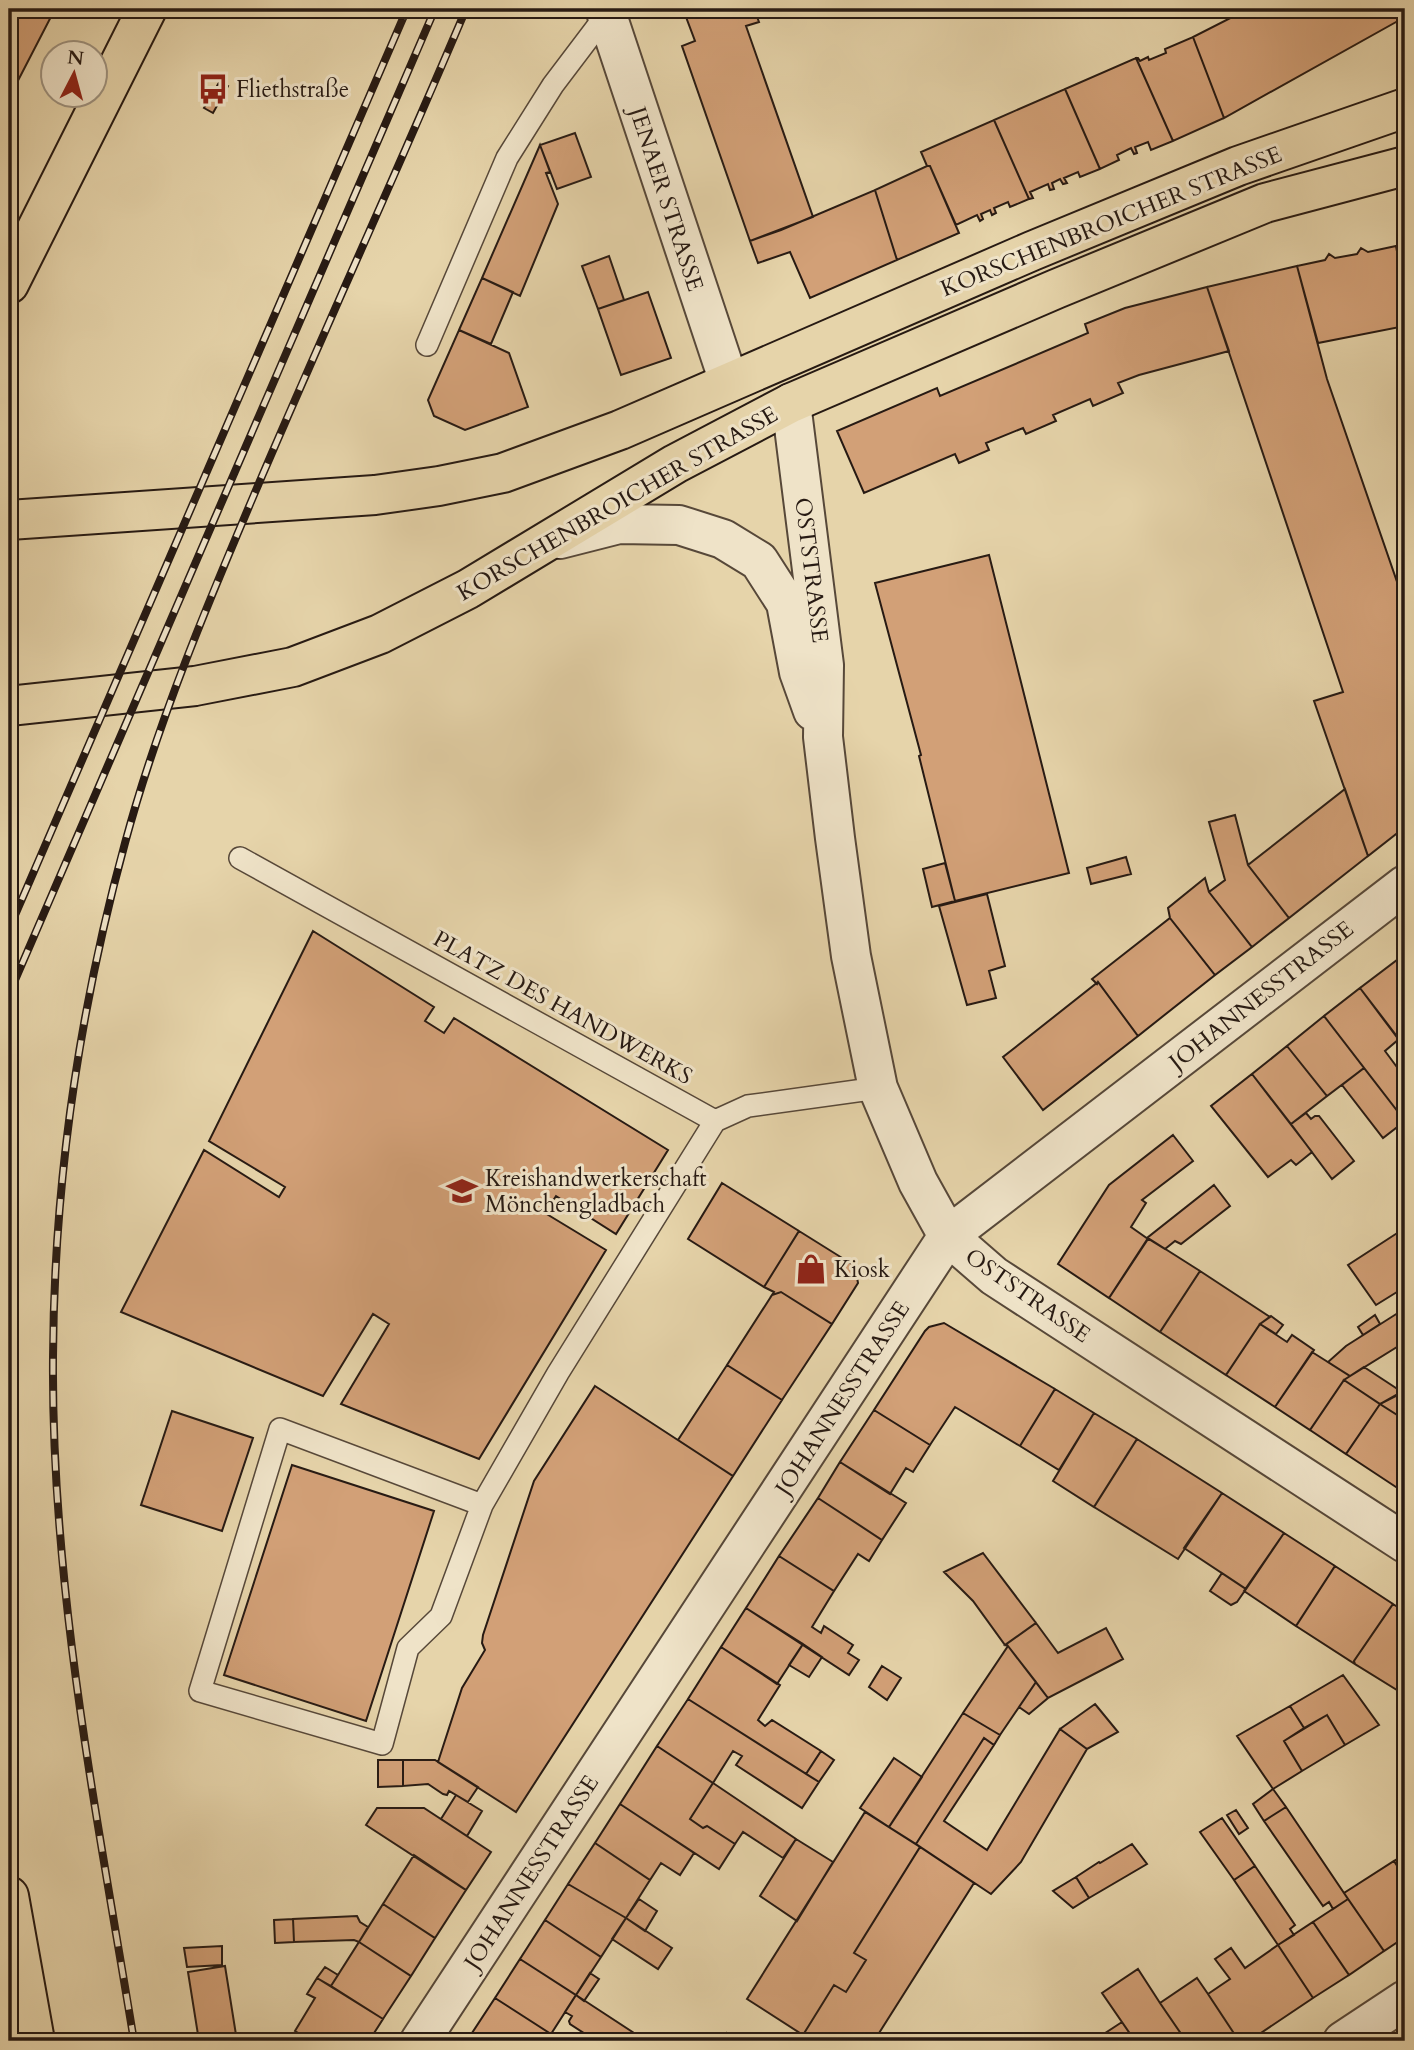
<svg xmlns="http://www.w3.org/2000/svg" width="1414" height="2050" viewBox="0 0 1414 2050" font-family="Cardo,serif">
  <rect width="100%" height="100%" fill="#e6d4aa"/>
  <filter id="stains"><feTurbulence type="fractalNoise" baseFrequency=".00286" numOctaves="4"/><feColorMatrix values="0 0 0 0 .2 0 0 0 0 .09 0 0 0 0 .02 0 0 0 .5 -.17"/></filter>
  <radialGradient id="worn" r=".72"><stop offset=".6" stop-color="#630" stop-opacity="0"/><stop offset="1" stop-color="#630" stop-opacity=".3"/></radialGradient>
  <!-- building -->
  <path fill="#d2a077" stroke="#271a13" stroke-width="2" d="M9,9H55L9,98Z
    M683,9H754L759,22L746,26L813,217L750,241L682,46L695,41Z
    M1248,9H1405V17L1224,118L1193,37Z
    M1193,37L1224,118L1173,141L1136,58H1138L1140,61L1148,57L1149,60L1166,53L1165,49Z
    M1136,58L1173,141L1151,150L1148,142L1135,147L1137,153L1134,154L1131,148L1117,155L1119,160L1100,169L1065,89Z
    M220,81L228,86L213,113L204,108Z
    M1065,89L1100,169L1080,177L1078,172L1064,178L1067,183L1063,184L1060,179L1052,183L1054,189L1050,190L1048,184L1030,192L1033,198L1029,199L994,120Z
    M994,120L1029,199L1010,207L1008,202L994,208L996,213L992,215L990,210L981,214L983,219L980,221L977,215L956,225L930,166H927L921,152Z
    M575,133L591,177L557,189L540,145Z
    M540,145L550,172L546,173L558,204L520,296L482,278Z
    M927,166H930L959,233L897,260L875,190Z
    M875,190L897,260L810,298L790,252L758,263L750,241L781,230Z
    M1405,245V294L1396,246Z
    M1396,246L1405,294V326L1318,343L1297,266L1325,260L1329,254L1335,258L1357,254L1361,248L1368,252Z
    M609,256L624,300L598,309L582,266Z
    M1297,266L1327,379L1405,605V827L1368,856L1314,701L1343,692L1207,287Z
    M482,278L513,292L491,344L459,330Z
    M1207,287L1229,351L1139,375L1118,383L1123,393L1093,406L1090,399L1053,415L1056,421L1026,434L1023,428L986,443L989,450L959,463L955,454L864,493L837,431L937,388L940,396L1088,333L1085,324L1125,308Z
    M648,292L671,358L621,375L598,309Z
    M459,330L509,353L528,407L465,430L434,416L428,400Z
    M989,555L1069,873L955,901L919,756L921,755L875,583Z
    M1345,789L1368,856L1289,918L1248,865Z
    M1235,815L1248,865L1289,918L1252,947L1209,892L1225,880L1209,822Z
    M1126,857L1131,874L1091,884L1087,868Z
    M945,863L955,901L932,907L923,869Z
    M1205,878L1209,892L1252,947L1215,975L1170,918L1168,908Z
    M987,894L1005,966L989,971L996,998L967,1005L939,906Z
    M1170,918L1215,975L1138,1036L1098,982L1097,984L1092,979Z
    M313,931L434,1007L425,1021L444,1033L454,1018L668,1150L616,1234L556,1196L545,1213L606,1250L479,1459L341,1404L389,1324L373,1314L323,1396L121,1312L204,1150L279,1197L285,1187L209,1141Z
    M1405,953V971L1397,960Z
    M1397,960L1405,971V1041L1402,1044L1360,988Z
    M1098,982L1138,1036L1043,1110L1003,1057Z
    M1360,988L1399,1039L1385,1051L1405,1078V1114L1402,1117L1324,1016Z
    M1324,1016L1364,1068L1327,1096L1287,1046Z
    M1287,1046L1327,1096L1291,1124L1252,1074Z
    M1364,1068L1405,1121L1383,1138L1342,1085Z
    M1252,1074L1312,1152L1296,1165L1291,1160L1268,1177L1211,1106Z
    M1306,1113L1311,1119L1315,1116H1319L1354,1161L1332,1179L1291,1124Z
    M1173,1135L1193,1161L1142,1200L1146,1203L1131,1227L1148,1239L1109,1298L1058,1264L1109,1185Z
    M722,1183L799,1231L764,1287L688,1239Z
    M1214,1185L1230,1206L1181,1244L1175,1241L1165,1249L1147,1238Z
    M1405,1228V1287L1376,1305L1348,1265Z
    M799,1231L855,1266L858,1283L832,1324L781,1292L772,1295L774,1292L764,1287Z
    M1148,1238L1200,1271L1160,1332L1109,1298Z
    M1200,1271L1270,1317L1260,1324L1226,1375L1160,1332Z
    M781,1292L832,1324L782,1400L727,1365L772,1295Z
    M1401,1311L1405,1317V1342L1350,1376L1328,1362L1346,1346Z
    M1375,1315L1380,1324L1363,1335L1358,1327Z
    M1271,1316L1283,1325L1276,1334L1260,1324Z
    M944,1323L1055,1389L1020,1446L955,1407L930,1445L874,1410L925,1331L929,1327Z
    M1260,1324L1287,1342L1292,1335L1314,1350L1275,1407L1226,1375Z
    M1312,1352L1350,1376L1344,1380L1310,1430L1275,1407Z
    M727,1365L782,1400L733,1476L678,1440Z
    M1364,1367L1402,1392V1393L1380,1404L1344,1380Z
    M1344,1380L1380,1404L1346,1454L1310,1430Z
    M595,1386L733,1476L516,1812L438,1762L462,1688L485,1650L482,1643L483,1635L534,1481Z
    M1055,1389L1094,1413L1059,1470L1020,1446Z
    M1405,1390V1420L1380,1404Z
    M1380,1404L1405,1420V1493L1346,1454Z
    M874,1410L930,1445L913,1472L906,1468L890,1494L840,1462Z
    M172,1411L253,1438L222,1531L141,1505Z
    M1094,1413L1137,1439L1094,1507L1053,1481Z
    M1137,1439L1222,1493L1178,1559L1094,1507Z
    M840,1462L906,1503L882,1540L818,1498Z
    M292,1465L434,1511L366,1721L224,1675Z
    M1222,1493L1284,1533L1246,1589L1184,1548Z
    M818,1498L882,1540L869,1561L858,1554L834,1591L779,1556Z
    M1284,1533L1335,1566L1296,1626L1244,1591Z
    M983,1553L1036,1623L1005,1645L973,1601L944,1572Z
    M779,1556L834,1591L812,1627L821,1633L824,1626L853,1645L848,1653L859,1660L849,1675L746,1608Z
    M1335,1566L1393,1604L1354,1661L1355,1664L1296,1626Z
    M1222,1573L1246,1589L1237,1602L1231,1605L1210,1591Z
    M1393,1604L1405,1612V1695L1355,1664L1354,1661Z
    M746,1608L803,1644L777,1684L721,1647Z
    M1036,1623L1058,1653L1106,1628L1123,1659L1048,1698L1008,1646L1005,1645Z
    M803,1644L822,1657L809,1677L789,1665Z
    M1008,1646L1036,1682L1000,1735L963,1713Z
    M721,1647L780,1685L758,1720L765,1726L772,1720L821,1751L806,1774L688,1699Z
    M882,1666L901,1678L887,1700L869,1687Z
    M1343,1675L1379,1725L1345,1745L1327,1715L1304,1728L1290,1706Z
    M1036,1682L1048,1698L1029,1714L1019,1707Z
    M688,1699L819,1782L802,1808L736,1765L742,1756L733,1751L713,1783L657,1746Z
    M1095,1704L1118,1732L1087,1749L1060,1729Z
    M1290,1706L1304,1728L1284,1741L1302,1771L1273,1789L1237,1736Z
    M963,1713L1000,1735L994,1745L984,1738L916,1844L889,1827Z
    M1327,1715L1345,1745L1302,1771L1284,1741Z
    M1060,1729L1087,1749L1021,1862L991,1894L916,1844L984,1738L994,1745L944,1821L987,1850Z
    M657,1746L713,1783L690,1819L703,1828L707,1826L735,1844L719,1869L620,1804Z
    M821,1751L834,1760L819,1782L806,1774Z
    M894,1758L922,1777L889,1827L860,1808Z
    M378,1760H403V1786L378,1787Z
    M403,1760H435L478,1787L468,1802L449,1791L447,1795L443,1794L428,1784L403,1786Z
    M713,1783L796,1839L783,1858L743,1832L735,1844L707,1826L703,1828L690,1819Z
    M1273,1789L1286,1807L1264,1821L1253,1804Z
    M456,1795L482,1811L467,1836L441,1819Z
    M620,1804L694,1853L680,1875L661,1863L650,1880L595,1843Z
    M1286,1807L1348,1899L1333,1909L1329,1902L1323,1906L1264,1821Z
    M377,1808H424L491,1852L466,1890L366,1825Z
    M1236,1810L1248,1828L1239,1834L1227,1815Z
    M865,1812L920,1847L854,1953L866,1960L846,1992L834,1985L803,2035L747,1999Z
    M1222,1818L1255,1866L1234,1880L1200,1832Z
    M796,1839L833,1862L797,1921L760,1896Z
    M595,1843L650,1880L626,1918L568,1884Z
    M1132,1844L1147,1864L1089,1898L1076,1877L1099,1862L1100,1863Z
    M920,1847L974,1883L874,2041L866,2039L865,2041H828L824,2038L822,2041H812L803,2035L834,1985L846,1992L866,1960L854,1953Z
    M1405,1854V1878L1394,1861Z
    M414,1855L466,1890L435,1938L383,1904Z
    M1394,1861L1405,1878V1937L1384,1951L1344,1893Z
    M1255,1866L1295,1925L1290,1929L1294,1935L1278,1945L1234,1880Z
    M1076,1877L1089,1898L1073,1908L1053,1891Z
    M568,1884L626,1918L601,1957L545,1920Z
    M639,1899L657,1911L645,1931L626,1918Z
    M1348,1899L1384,1951L1349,1975L1313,1922Z
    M383,1904L435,1938L411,1976L359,1942Z
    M357,1916L360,1922L368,1927L359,1942L354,1940L294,1942L293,1919Z
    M626,1918L672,1948L658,1969L612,1939Z
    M293,1919L294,1942L275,1943L274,1920Z
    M545,1920L601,1957L576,1995L520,1959Z
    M1313,1922L1349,1975L1313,1998L1278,1945Z
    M359,1942L411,1976L383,2019L331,1986Z
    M1278,1945L1313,1998L1249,2041H1239L1208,1994L1230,1979L1215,1959L1231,1948L1245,1968Z
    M222,1946V1965L187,1967L184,1948Z
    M520,1959L576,1995L551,2034L495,1998Z
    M225,1966L237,2041H199L188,1972Z
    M325,1967L338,1975L331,1986L317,1978Z
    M1138,1969L1160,2003L1186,2041H1135L1102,1993Z
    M590,1973L599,1979L584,2001L576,1995Z
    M317,1978L383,2019L369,2041H311L295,2031L315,1998L307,1994Z
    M1197,1978L1208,1994L1239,2041H1186L1160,2003Z
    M576,1995L634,2033L628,2041H596L570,2024L569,2021L572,2016L565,2012Z
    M495,1998L551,2034L547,2041H478L470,2036Z
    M1122,2022L1135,2041H1093Z
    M727,2033L739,2041H722Z"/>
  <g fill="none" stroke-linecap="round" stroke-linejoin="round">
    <!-- service casing -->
    <g stroke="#574839" stroke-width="24">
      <path id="service" d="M427,345L507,158L553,85L606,15
        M240,858L715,1121L748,1106L878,1088
        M482,1505L280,1429L200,1691L382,1744L408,1648L441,1616L482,1505L558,1373L715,1121"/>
    </g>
    <!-- minor casing -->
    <g stroke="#574839" stroke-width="42">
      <path id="minor" d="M605,9L729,382
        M791,403L824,665L823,737L835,838L851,956L878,1088L918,1182L948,1236L994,1276L1405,1543
        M560,539L619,524L679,525L723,539L759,561L786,603L799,672L813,711
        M420,2041L948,1236L1405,885
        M1343,2041L1405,2000"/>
    </g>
    <!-- primary casing -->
    <g stroke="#271a13" stroke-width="42">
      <path id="primary" d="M9,284L147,9
        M9,520L375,495L439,486L503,473L620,430L1032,251L1238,166L1405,108
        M9,706L195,686L293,667L380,634L468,589L675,464L791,403L1056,289L1265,203L1405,166
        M9,1896L35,2041"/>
    </g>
    <!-- service -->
    <use href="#service" stroke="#efe3c8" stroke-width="21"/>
    <!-- minor -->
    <use href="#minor" stroke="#efe3c8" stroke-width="38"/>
    <!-- primary -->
    <use href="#primary" stroke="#e6d4aa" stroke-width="38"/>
    <!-- rail casing -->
    <g stroke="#271a13" stroke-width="8">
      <path id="rail" d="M9,929L407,9
        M9,994L435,9
        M134,2041C97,1815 51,1587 53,1357C54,1183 79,1011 125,843C159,717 211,596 262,476C329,320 400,165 466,9"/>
    </g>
    <!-- rail -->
    <use href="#rail" stroke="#efe3c8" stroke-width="5" stroke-dasharray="16" stroke-linecap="butt"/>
  </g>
  <!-- icons -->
  <defs>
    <g id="bus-bare" transform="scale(2.415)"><path d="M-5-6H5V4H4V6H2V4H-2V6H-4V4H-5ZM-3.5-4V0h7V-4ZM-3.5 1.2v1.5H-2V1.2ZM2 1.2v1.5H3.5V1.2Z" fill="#8f2418" stroke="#efe3c8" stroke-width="2.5" paint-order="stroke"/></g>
    <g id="school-bare" transform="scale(2.415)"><path d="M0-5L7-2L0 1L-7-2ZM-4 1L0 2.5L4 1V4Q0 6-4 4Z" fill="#8f2418" stroke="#efe3c8" stroke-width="2.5" paint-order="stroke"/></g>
    <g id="shop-bare" transform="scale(2.415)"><path d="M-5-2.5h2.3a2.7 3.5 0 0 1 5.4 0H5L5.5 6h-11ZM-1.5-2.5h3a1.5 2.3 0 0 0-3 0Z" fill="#8f2418" stroke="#efe3c8" stroke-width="2.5" paint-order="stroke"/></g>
  </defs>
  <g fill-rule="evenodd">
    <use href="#bus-bare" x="213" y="89"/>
    <use href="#school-bare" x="462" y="1191"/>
    <use href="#shop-bare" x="811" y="1269"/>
  </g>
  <g text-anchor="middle" stroke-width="6" stroke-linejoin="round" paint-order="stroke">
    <!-- poi labels -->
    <g font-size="23" fill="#271a13" stroke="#efe3c8" text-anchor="start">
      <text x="236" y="97">Fliethstraße</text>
      <text x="485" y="1186">Kreishandwerkerschaft<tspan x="485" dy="26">Mönchengladbach</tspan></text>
      <text x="834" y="1277">Kiosk</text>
    </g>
    <!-- street labels -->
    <g font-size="23" fill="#271a13" stroke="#efe3c8">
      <text transform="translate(667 199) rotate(72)" y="8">JENAER STRASSE</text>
      <text transform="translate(1111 221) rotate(-22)" y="8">KORSCHENBROICHER STRASSE</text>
      <text transform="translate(617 503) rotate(-30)" y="8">KORSCHENBROICHER STRASSE</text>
      <text transform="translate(812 570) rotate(83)" y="8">OSTSTRASSE</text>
      <text transform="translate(1261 995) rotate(-38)" y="8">JOHANNESSTRASSE</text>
      <text transform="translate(563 1007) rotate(29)" y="8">PLATZ DES HANDWERKS</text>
      <text transform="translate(1028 1295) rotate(35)" y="8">OSTSTRASSE</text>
      <text transform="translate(842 1398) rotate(-57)" y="8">JOHANNESSTRASSE</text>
      <text transform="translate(531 1872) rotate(-57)" y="8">JOHANNESSTRASSE</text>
    </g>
  </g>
  <!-- margin -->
  <rect width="1414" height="2050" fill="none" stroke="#e6d4aa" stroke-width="35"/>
  <rect x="10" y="10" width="1393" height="2029" fill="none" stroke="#271a13" stroke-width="3.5"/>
  <rect x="18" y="18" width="1379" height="2015" fill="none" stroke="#271a13" stroke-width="2"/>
  <!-- north arrow -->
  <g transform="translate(74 74) rotate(6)"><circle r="33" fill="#efe3c8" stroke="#9f9380" stroke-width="2"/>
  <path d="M0-5L12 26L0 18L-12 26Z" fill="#8f2418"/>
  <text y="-10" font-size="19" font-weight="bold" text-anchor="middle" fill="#271a13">N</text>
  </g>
  <rect width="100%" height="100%" filter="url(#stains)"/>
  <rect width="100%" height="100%" fill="url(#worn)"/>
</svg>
